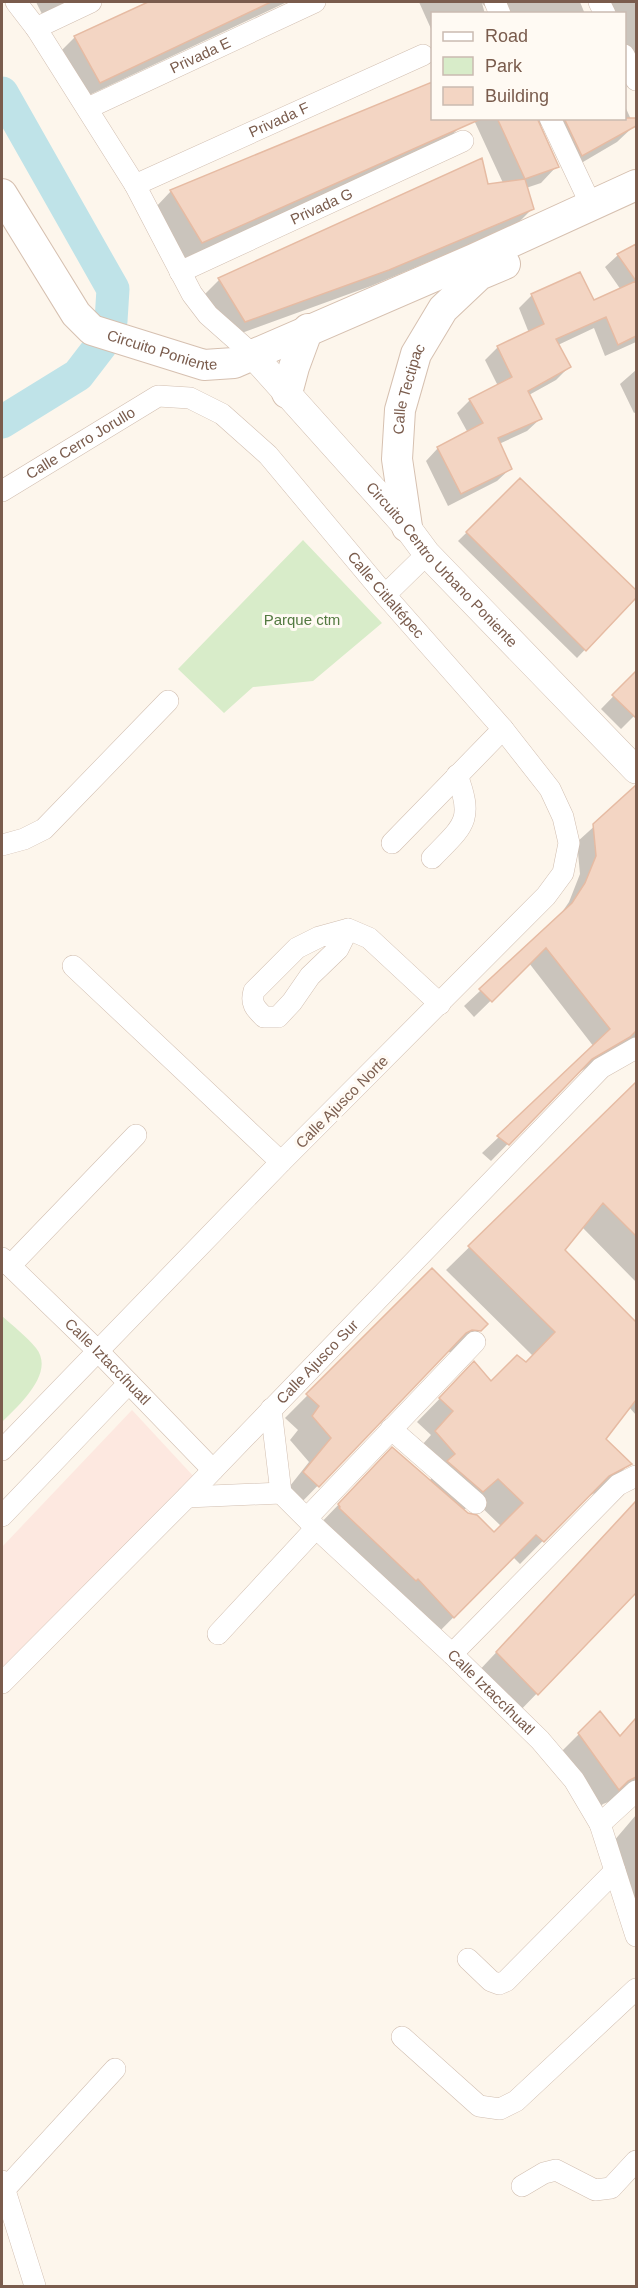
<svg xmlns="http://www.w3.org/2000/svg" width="638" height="2288" viewBox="0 0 638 2288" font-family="Arial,sans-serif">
  <rect width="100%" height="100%" fill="#fdf6ec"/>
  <!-- commercial -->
  <path fill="#fde8e0" d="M132,1410L195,1478L2,1670V1547Z"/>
  <!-- green -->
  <path fill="#d8ecc9" d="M303,540L382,623L313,681L253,687L224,713L178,669Z
    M2,1316C13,1326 26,1336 36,1348C56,1373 18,1406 2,1422Z"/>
  <!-- shadow -->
  <path fill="#0003" fill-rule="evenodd" d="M36,2H79L44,18Z
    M151,2H287L83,98L58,54L75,37Z
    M419,2H580L585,14H491L482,3L485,14H432V31Z
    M594,2H636V87L624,62V14H601Z
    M432,84V118L459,128L443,144L185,258L155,208L171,191Z
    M624,104L634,126L617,142L566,172L545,128L536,122L557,166L541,183L526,188L533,208L516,225L371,286L228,338L203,296L219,280L486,185L503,183L473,118H624Z
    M636,245V342L605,356L594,328L558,345L569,367L556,380L529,395L540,419L527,431L499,444L510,469L497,481L448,506L426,461L438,448L468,433L457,413L470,400L498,386L485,360L497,348L529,333L519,308L532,295L594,302L621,290L605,267L618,255Z
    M636,370V412L634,413L620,384Z
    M520,480L636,592V596L577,658L458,541Z
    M636,673V714L621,729L601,709Z
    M631,793L636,800V1045L616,1049L575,1075L491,1161L482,1153L594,1047L529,963L474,1017L464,1006L558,918L569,902L580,874L577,842Z
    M636,1084V1282L582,1227L563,1250L636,1325V1415L629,1407L604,1440L629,1464L607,1487L585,1498L520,1564L513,1557L431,1640L316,1528L370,1472L429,1481L433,1477L413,1455L431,1435L417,1422L452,1386L491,1383L526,1364L533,1356L446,1270ZM474,1500L501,1526L494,1534L463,1511Z
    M432,1270L486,1324L457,1353L448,1352L295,1509L282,1496L309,1462L290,1440L298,1430L285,1418Z
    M635,1505L636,1507V1591L514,1717L474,1676Z
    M600,1713L620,1737L636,1719V1779L611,1801L603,1804L595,1811L556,1757Z
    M636,1815V1923L613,1842Z"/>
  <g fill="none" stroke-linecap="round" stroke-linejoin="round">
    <!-- river -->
    <path stroke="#bfe3e8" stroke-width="33" d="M2,93L113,289L111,321
      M2,422L78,375L101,345"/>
  </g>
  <!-- building -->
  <path fill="#f3d5c3" stroke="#e6bba3" stroke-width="1.5" d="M148,2H271L100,83L74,36Z
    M432,82V118H483L202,243L170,190Z
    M497,118H537L559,167L525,179Z
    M564,118H636V126L582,156Z
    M482,158L488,184L525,179L534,209L389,270L245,322L218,278Z
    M636,244V336L618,345L606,317L556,339L571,367L528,391L542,419L498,438L512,469L461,494L437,447L483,423L469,399L512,377L497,346L544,324L531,294L580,272L594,300L636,281L617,254Z
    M520,478L636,590V598L586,651L466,532Z
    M636,671V718L612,695Z
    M636,785V1031L630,1037L592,1059L509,1145L497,1136L610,1029L546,948L492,1002L479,989L572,903L585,883L596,856L593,824Z
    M636,1082V1236L603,1203L565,1250L636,1322V1400L606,1439L632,1464L609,1476L544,1542L536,1535L454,1618L418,1579L416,1581L339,1508L340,1507L338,1504L392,1447L468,1513L477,1515L494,1532L523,1503L498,1479L483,1492L447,1461L455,1454L435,1431L453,1411L439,1398L474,1361L491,1381L517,1355L526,1362L555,1332L468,1246Z
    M432,1268L488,1324L481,1331L472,1330L466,1333L319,1487L303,1472L331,1438L312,1416L319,1406L306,1394Z
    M636,1501V1593L538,1695L496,1652Z
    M600,1711L620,1736L636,1718V1777L628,1781L619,1790L578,1733Z"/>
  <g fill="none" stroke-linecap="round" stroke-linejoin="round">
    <!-- minor casing -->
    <g stroke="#d1beb0" stroke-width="22">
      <g id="minor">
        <path d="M16,2L36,28L135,185L192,294L208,315L251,353"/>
        <path d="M495,2L500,14"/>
        <path d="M599,2L605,14"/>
        <path d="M36,28L91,2"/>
        <path d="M624,55L636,80"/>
        <path id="s1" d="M88,108L315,2"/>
        <path d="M550,118L591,205"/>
        <path id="s2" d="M135,185L423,55"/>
        <path id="s3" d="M180,272L463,141"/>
        <path id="s4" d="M2,491L158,396L190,398L222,414L268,455L385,595L503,729L550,789L563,817L569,843L563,873L546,896L281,1162L2,1450"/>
        <path d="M385,595L427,554"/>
        <path d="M392,843L503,729"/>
        <path d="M2,845L24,839L44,829L168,701"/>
        <path d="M432,858C464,825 474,821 457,775"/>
        <path d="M348,929L338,949L310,976L292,1002L278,1017H264C256,1009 250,1004 254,991L297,948L319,937L348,929L369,938L440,1004"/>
        <path d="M73,966L281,1162"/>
        <path id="s5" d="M2,1258L97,1350L213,1470"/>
        <path d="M10,1266L136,1135"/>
        <path id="s6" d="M271,1409L281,1493L316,1528L452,1654L540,1740L574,1780L600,1824L636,1936"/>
        <path d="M391,1429L476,1503"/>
        <path d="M187,1497L281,1493"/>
        <path d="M2,1516L129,1383"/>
        <path d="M307,1518L475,1342"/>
        <path d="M218,1634L316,1528"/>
        <path d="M452,1654L618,1485L636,1476"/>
        <path id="s7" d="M2,1683L187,1497L601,1068L636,1048"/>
        <path d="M600,1824L636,1791"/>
        <path d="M468,1959L491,1981L499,1984L506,1981L615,1871"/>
        <path d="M402,2037L479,2106L500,2109L516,2101L636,1989"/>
        <path d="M2,2181L35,2286"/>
        <path d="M522,2186L544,2173L556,2170L595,2190L611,2188L636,2161"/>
        <path d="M5,2189L115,2069"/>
      </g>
    </g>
    <!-- tertiary casing -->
    <g stroke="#d1beb0" stroke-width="28">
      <g id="tertiary">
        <path id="s8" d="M251,353L407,527L427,554L636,770"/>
      </g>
    </g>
    <!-- secondary casing -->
    <g stroke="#d6c0b0" stroke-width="32">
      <g id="secondary">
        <path id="s9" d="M2,194L76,314L92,330L204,365L234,363L474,259L636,185"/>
        <path d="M287,393L294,367L308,329"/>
        <path id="s10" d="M407,527L397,459L400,410L416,354L443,309L479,275L505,264"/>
      </g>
    </g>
    <!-- minor -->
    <use href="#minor" stroke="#fff" stroke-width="21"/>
    <!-- tertiary -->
    <use href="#tertiary" stroke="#fff" stroke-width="27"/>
    <!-- secondary -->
    <use href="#secondary" stroke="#fff" stroke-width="30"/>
  </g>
  <g text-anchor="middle" stroke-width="6" stroke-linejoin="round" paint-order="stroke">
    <!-- street labels -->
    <g font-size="15" fill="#7a5c4d" stroke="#fffaf3">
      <text dy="5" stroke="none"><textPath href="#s1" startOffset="124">Privada E</textPath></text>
      <text dy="5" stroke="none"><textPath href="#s2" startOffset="158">Privada F</textPath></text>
      <text dy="5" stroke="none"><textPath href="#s3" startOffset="156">Privada G</textPath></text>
      <text dy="5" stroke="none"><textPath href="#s9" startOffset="237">Circuito Poniente</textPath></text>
      <text dy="5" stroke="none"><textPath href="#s10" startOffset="140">Calle Tectipac</textPath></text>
      <text dy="5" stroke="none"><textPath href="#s4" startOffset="92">Calle Cerro Jorullo</textPath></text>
      <text dy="5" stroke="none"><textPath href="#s8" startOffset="285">Circuito Centro Urbano Poniente</textPath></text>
      <text dy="5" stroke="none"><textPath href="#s4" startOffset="495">Calle Citlaltépec</textPath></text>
      <text transform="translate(342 1102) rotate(-45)" y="5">Calle Ajusco Norte</text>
      <text dy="5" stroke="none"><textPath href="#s7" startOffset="450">Calle Ajusco Sur</textPath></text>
      <text dy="5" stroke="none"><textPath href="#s5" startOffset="148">Calle Iztaccíhuatl</textPath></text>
      <text dy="5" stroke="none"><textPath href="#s6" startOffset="374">Calle Iztaccíhuatl</textPath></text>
    </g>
    <!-- park labels -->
    <g font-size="15" fill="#537a41" stroke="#fffaf3">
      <text x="302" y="625">Parque ctm</text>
    </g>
  </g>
  <!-- border -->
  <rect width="638" height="2288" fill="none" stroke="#7a5c4d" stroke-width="6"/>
  <!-- legend -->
  <rect x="431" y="12" width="195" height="108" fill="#fffaf3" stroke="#cabbb1" stroke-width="1.5"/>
  <rect x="443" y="32" width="30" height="9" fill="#ffffff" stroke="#cabbb1" stroke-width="1.5"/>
  <text x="485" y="42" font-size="18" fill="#7a5c4d">Road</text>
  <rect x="443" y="57" width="30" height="18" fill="#d8ecc9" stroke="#cabbb1" stroke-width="1.5"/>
  <text x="485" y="72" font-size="18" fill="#7a5c4d">Park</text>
  <rect x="443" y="87" width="30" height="18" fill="#f3d5c3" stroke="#cabbb1" stroke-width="1.5"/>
  <text x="485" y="102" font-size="18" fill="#7a5c4d">Building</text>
</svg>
